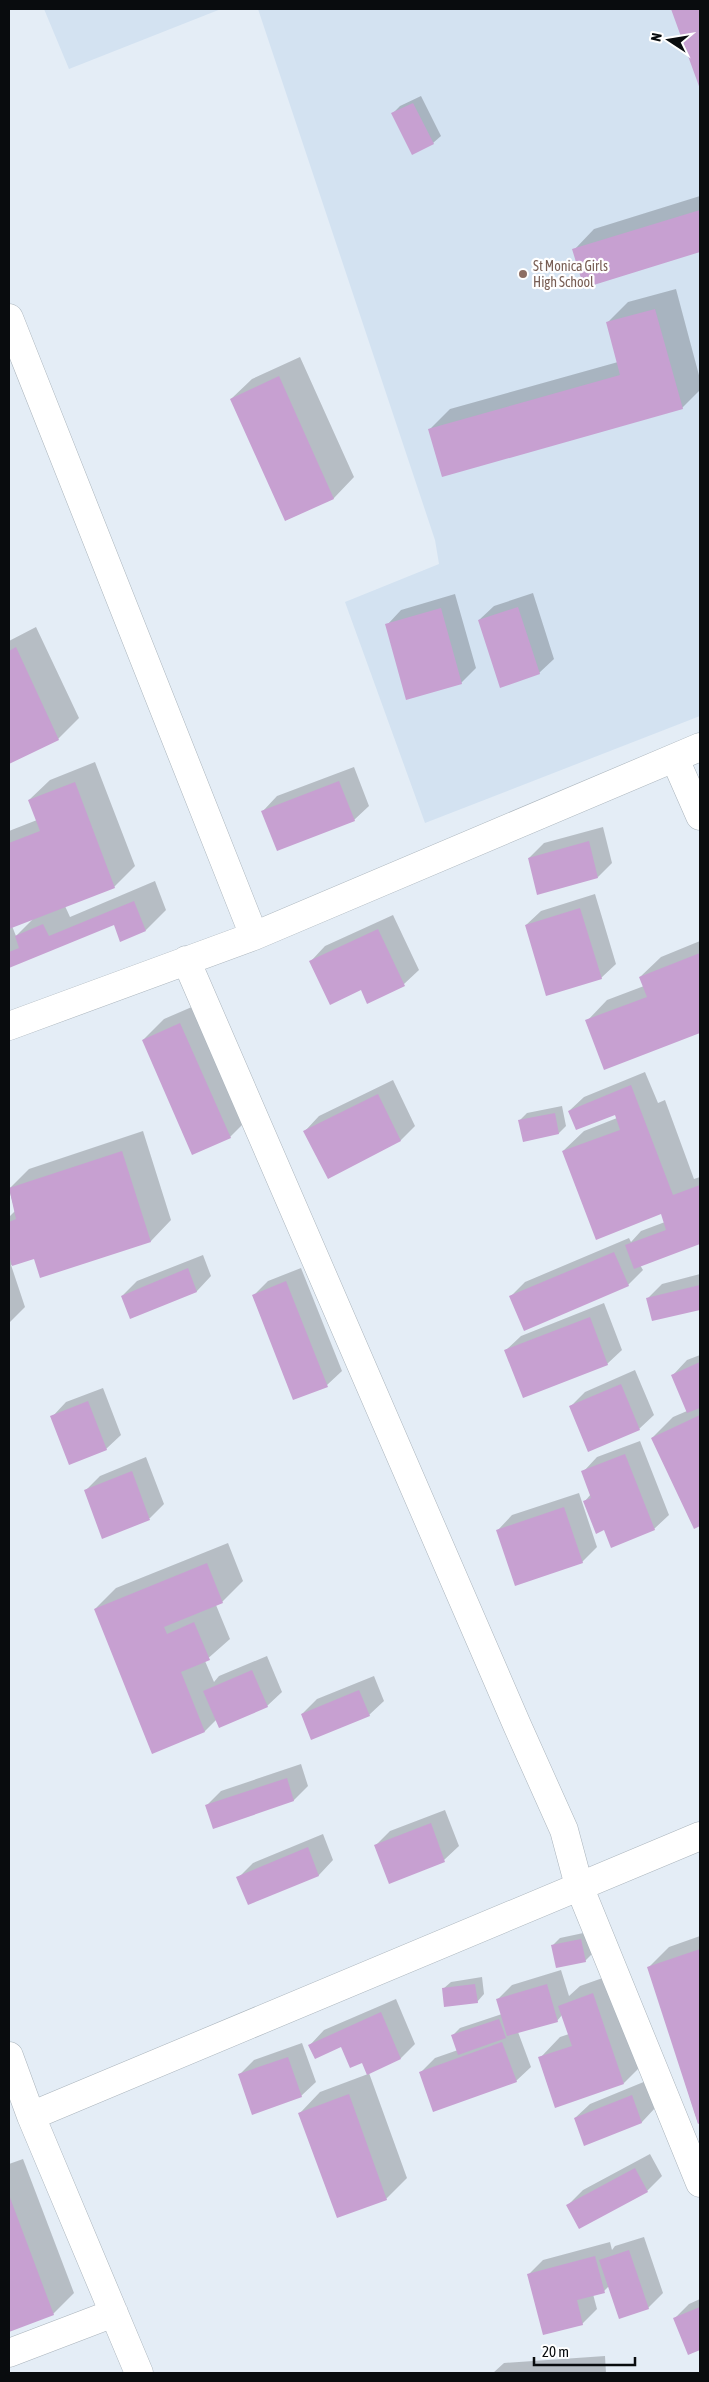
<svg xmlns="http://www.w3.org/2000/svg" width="709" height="2382" viewBox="0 0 709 2382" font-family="'Asap Condensed',sans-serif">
  <rect width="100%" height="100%" fill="#e4edf6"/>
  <!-- built -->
  <path fill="#d3e2f1" d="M44,9H221L69,69Z
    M258,9H700V716L425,823L345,602L439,564L435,540Z"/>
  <!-- shadow -->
  <path fill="#0003" fill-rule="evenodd" d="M672,9H700V86Z
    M421,96L441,136L433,143L393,113L400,106Z
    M700,196V251L585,287L574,250L594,229Z
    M676,289L700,379V390L682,408L430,429L450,409L618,362L607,323L628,302Z
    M300,357L354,477L334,498L286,520L231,399L252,379Z
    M533,593L554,659L539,673L479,620L494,606Z
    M455,594L476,668L461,683L387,625L401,610Z
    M36,627L79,718L58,739L9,763V641Z
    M95,762L135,866L114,887L65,906L70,917L155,881L166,910L146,930L114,924L9,967V831L37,820L29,800L50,780ZM35,917L16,936L12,926Z
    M354,767L369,806L354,820L263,811L277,796Z
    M603,827L612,863L598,877L529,858L544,843Z
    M595,894L616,964L601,978L526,925L541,911Z
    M393,915L419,970L404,984L362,988L311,961L325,946Z
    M700,941V1032L605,1068L587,1021L607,1000L644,986L640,977L661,957Z
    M201,1003L251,1116L230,1137L143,1040L164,1019Z
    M645,1072L658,1103L665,1100L694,1179L700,1177V1243L640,1265L643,1270L628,1285L510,1297L525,1282L629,1238L631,1242L641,1231L665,1222L662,1213L563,1151L584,1131L617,1118L615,1113L569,1111L584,1097Z
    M393,1080L415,1126L401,1140L328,1177L305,1131L319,1116Z
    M562,1106L566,1126L559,1133L524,1140L520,1120L527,1113Z
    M143,1131L171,1220L151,1241L34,1257L11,1265L25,1307L9,1323V1217L15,1211L9,1189L29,1169Z
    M203,1255L211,1276L197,1291L131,1317L122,1296L137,1281Z
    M301,1268L342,1371L327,1385L294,1399L253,1296L268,1281Z
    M700,1274V1308L653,1319L648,1298L662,1284Z
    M604,1303L622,1350L607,1364L506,1350L521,1336Z
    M700,1355V1524L694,1527L652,1438L673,1417L687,1411L673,1375L687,1360Z
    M635,1370L654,1415L639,1429L570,1407L585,1392Z
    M103,1388L121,1435L106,1449L52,1417L66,1402Z
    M640,1441L669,1515L654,1529L605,1528L585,1501L591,1494L583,1472L597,1457Z
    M146,1457L164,1504L150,1518L103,1537L85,1491L100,1476Z
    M579,1493L597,1547L582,1562L498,1530L512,1515Z
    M228,1543L243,1581L222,1602L216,1605L230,1639L205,1661L214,1682L219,1676L267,1656L282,1692L267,1706L217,1719L205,1731L152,1752L95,1609L116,1588Z
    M374,1676L384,1701L369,1715L302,1714L317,1699Z
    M301,1764L308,1786L294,1800L214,1827L206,1806L221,1791Z
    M445,1810L459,1846L444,1860L375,1846L390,1831Z
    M323,1834L333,1860L319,1875L248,1903L238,1878L253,1863Z
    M588,1932L593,1953L585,1961L552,1946L560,1938Z
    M700,1936V2122L698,2123L649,1967L669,1947Z
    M561,1970L569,1996L580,1986L614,1974L644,2063L624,2083L540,2058L560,2037L569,2034L562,2015L557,2021L518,2032L531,2067L516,2081L420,2073L435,2058L458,2050L453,2035L460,2028L502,2014L498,1999L512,1985Z
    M482,1977L484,1994L477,2002L443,1989L451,1982Z
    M396,1999L415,2044L401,2058L369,2073L407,2178L386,2199L300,2113L320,2092L368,2074L362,2061L342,2046L310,2045L324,2030Z
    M302,2043L316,2082L301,2096L240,2074L254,2060Z
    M646,2081L656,2107L642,2122L585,2144L575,2118L590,2104Z
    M650,2154L662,2176L647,2191L568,2205L583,2190Z
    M23,2159L74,2293L53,2314L9,2331V2164Z
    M644,2237L663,2293L648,2308L609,2286L604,2291L593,2294L597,2309L582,2324L529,2274L543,2260L610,2242L612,2250L615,2246Z
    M700,2299V2348L689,2353L675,2318L689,2304Z
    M605,2356L606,2373H493L504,2363Z"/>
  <!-- building -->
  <path fill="#c7a0d1" d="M671,9H700V89Z
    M413,103L434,144L412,155L391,113Z
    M700,210V252L584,288L572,249Z
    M655,309L683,409L442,477L428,429L620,375L606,322Z
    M279,376L334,499L285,521L230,399Z
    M518,607L540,674L500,688L478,620Z
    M441,608L462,684L406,700L385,624Z
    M16,647L59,740L9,764V651Z
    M339,781L355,821L277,851L261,811Z
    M75,782L115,888L9,929V843L40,831L28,800Z
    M589,841L598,878L537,895L528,858Z
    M134,901L146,931L120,942L114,925L9,968V952L19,948L15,936L43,924L49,936Z
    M580,908L602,979L546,996L525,925Z
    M378,929L405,986L367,1004L361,990L330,1005L309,961Z
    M700,953V1033L604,1070L585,1020L647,997L639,977Z
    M180,1023L231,1138L192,1155L142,1040Z
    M631,1085L673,1195L700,1185V1244L634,1269L625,1245L666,1230L661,1214L596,1240L562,1151L620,1130L615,1115L576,1130L568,1111Z
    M378,1094L401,1141L328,1179L303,1131Z
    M555,1113L559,1134L523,1142L518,1120Z
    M122,1151L151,1242L40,1278L34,1259L12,1266L9,1255V1222L16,1219L9,1188Z
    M614,1252L629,1286L524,1331L509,1296Z
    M188,1268L197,1292L130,1319L121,1296Z
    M286,1281L328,1387L293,1400L252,1295Z
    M700,1285V1310L652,1321L646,1298Z
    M590,1317L608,1365L523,1398L504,1350Z
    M700,1362V1408L687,1413L671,1375Z
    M621,1384L640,1430L588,1452L569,1406Z
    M88,1401L107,1450L69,1465L50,1416Z
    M700,1415V1526L694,1529L651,1438Z
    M625,1454L655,1530L611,1548L604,1530L596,1534L583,1501L591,1498L581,1471Z
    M132,1471L150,1520L102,1539L84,1490Z
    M564,1507L583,1563L515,1586L496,1530Z
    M207,1563L223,1603L164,1627L167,1634L194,1622L210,1660L181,1672L205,1732L152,1754L94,1609Z
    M252,1670L268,1707L219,1728L203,1691Z
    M359,1690L370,1716L311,1740L301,1714Z
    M287,1778L294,1801L213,1829L205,1805Z
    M431,1823L445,1862L389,1884L374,1845Z
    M308,1847L319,1876L248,1905L236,1877Z
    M581,1939L586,1962L556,1968L551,1945Z
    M700,1949V2123L698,2124L647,1967Z
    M475,1984L478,2003L444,2007L442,1988Z
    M547,1984L558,2022L507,2036L496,1999Z
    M593,1993L624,2084L555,2108L538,2057L572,2046L558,2006Z
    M381,2012L401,2059L367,2075L362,2063L350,2068L341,2047L315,2059L308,2045Z
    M499,2019L506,2038L458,2055L451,2035Z
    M502,2042L517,2082L433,2112L419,2072Z
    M288,2057L302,2097L252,2115L238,2074Z
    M349,2094L387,2200L337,2218L298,2113Z
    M632,2095L642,2123L584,2146L574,2118Z
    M635,2168L648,2192L579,2229L566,2205Z
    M9,2195L54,2315L9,2332Z
    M629,2250L649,2309L619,2319L599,2260Z
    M595,2256L605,2293L577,2300L583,2325L543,2335L527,2274Z
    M700,2307V2350L688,2355L673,2318Z"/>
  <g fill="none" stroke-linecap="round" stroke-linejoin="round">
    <!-- minor casing -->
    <g stroke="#aab4bc" stroke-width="29">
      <path id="minor" d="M9,318L254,936
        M675,759L700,816
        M186,960L517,1725L564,1830L579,1886L700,2183
        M9,1026L254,936L700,747
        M9,2056L31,2116L139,2373
        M31,2116L700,1836
        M9,2353L114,2313"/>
    </g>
    <!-- minor -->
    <use href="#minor" stroke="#fff" stroke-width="28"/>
  </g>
  <!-- markers -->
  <circle fill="#8d6e63" stroke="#fff" stroke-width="2" cx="523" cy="274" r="5"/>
  <g text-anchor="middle" stroke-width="4.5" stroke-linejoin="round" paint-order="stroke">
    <!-- education labels -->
    <g font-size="14" fill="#785e54" stroke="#fff" text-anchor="start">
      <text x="533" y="271">St Monica Girls<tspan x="533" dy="16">High School</tspan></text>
    </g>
  </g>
  <!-- border -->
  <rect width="709" height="2382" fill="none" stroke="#090c0e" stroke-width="20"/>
  <!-- north arrow -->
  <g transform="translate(669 40) rotate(282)" stroke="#ffffff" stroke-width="4" paint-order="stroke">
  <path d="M0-4L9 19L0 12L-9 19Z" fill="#090c0e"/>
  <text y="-8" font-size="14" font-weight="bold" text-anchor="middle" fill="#090c0e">N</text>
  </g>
  <!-- scale -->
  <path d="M534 2357v8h101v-8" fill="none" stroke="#090c0e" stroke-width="2.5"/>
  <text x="542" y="2357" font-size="15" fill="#090c0e" stroke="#ffffff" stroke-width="4" paint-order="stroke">20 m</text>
</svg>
